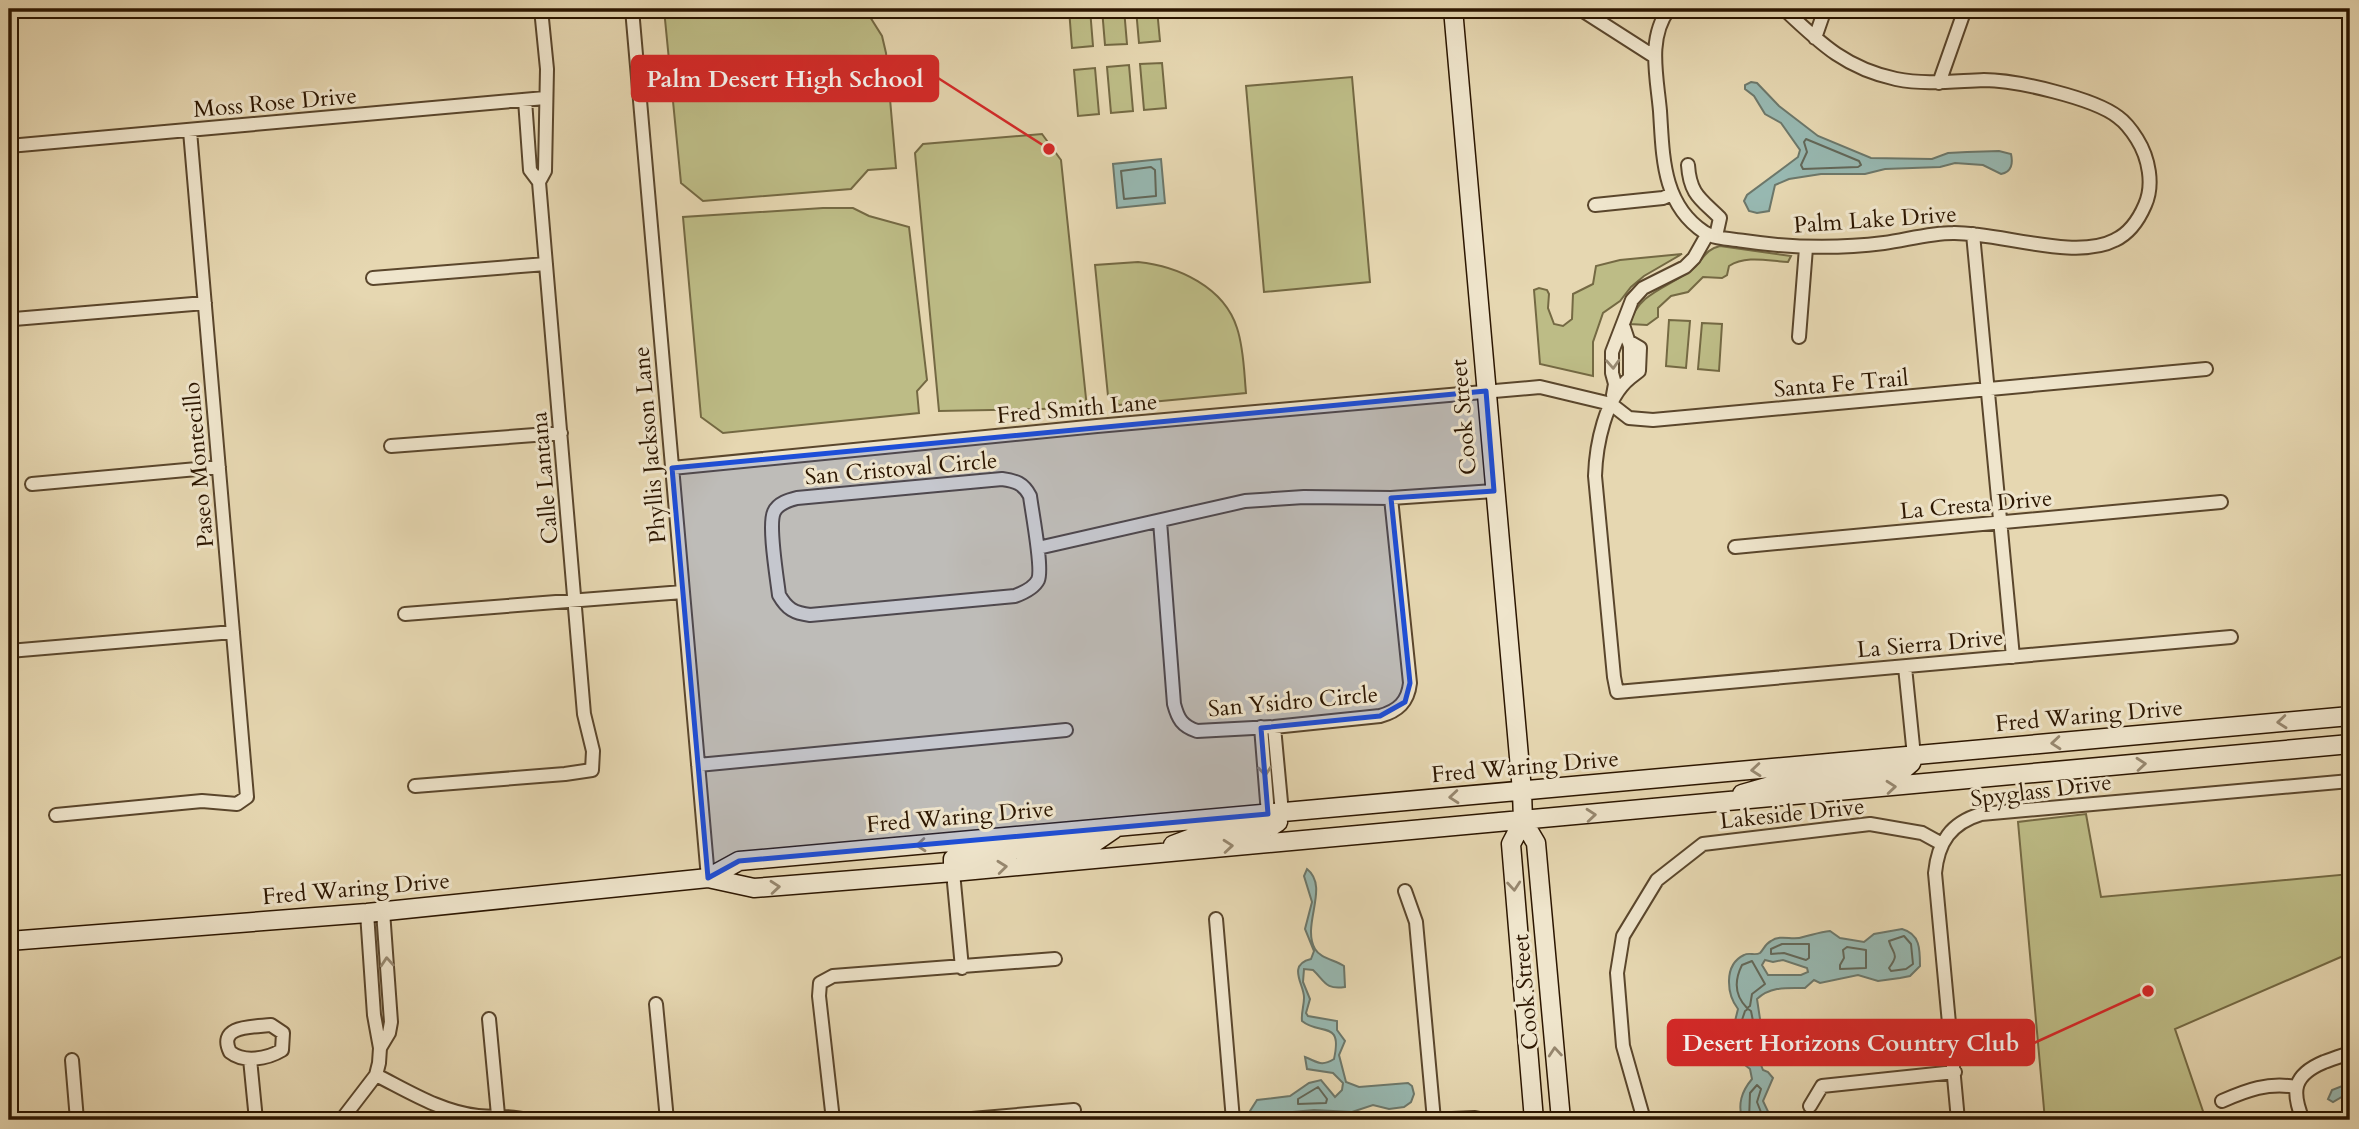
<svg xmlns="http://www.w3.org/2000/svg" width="2359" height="1129" viewBox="0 0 2359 1129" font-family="Cardo,serif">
  <rect width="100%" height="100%" fill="#e6d7b1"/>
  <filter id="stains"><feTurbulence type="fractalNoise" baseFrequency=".00286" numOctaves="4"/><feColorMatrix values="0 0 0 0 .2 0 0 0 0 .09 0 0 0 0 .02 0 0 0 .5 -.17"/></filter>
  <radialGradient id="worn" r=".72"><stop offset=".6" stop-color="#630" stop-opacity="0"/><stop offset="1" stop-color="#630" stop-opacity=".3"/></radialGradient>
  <!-- green -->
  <path fill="#bdbc86" stroke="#746943" stroke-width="2" d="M664,9H865L882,36L886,53L896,168L868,170L851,189L703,201L681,183Z
    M1069,9H1090L1093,46L1072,48Z
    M1102,9H1124L1127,44L1105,45Z
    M1136,9H1157L1160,41L1139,43Z
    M1162,63L1166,108L1144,110L1140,64Z
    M1129,65L1133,111L1111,113L1107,67Z
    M1095,68L1099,114L1078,116L1074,70Z
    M1352,77L1370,282L1264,292L1246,86Z
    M1042,134L1061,160L1087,408L939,411L915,153L923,144Z
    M823,208H853L869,216L909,227L927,380L917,391L919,413L723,433L701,417L683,217Z
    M1720,246L1791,256L1788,262C1768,261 1746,255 1729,266L1727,275L1722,278L1703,277L1688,292L1671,296L1658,308V317L1647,325L1630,324C1638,291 1672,287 1695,267C1704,258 1706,249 1720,246Z
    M1682,254L1644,276L1631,287L1620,301L1603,313L1593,342V376L1540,364L1534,290L1539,288L1547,290L1549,294L1548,308L1554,324L1563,326L1572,319L1573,294L1593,284L1596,266L1620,260Z
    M1138,262C1178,266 1224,287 1237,328C1244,349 1244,372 1246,393L1119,405L1108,396L1095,265Z
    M1669,320L1690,321L1686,368L1666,366Z
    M1702,323L1722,324L1719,371L1698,369Z
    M2086,814L2101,897L2350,874V953L2175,1029L2206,1120H2045L2018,822Z"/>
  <!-- water -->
  <path fill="#97b8b1" stroke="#6c776a" stroke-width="2" fill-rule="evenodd" d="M1751,82L1757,83L1779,106L1818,136L1871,158L1932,159L1948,153L1967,152L1999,151L2011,154C2013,163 2012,172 2001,174L1983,165L1955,163L1940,167L1885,169L1865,174H1821L1789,179L1775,185L1769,211L1757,213L1749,211L1744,201L1747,195L1798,157L1800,150L1781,123L1765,114L1754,96L1745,89V85Z
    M1161,159L1165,203L1117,208L1113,164Z
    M1307,869C1330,887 1301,925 1315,949C1320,958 1335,960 1344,966L1345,987C1325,990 1325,981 1313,970L1304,969L1303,982L1310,999L1306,1013L1308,1016L1337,1021V1030L1345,1041L1339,1055L1346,1082L1359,1087L1408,1083L1412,1086L1414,1094L1411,1102L1404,1107L1389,1109L1373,1105L1352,1112L1314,1110L1282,1113L1260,1120L1251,1116L1250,1111L1257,1100L1290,1096L1309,1083L1321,1080L1335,1097L1342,1090L1343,1083L1333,1073L1307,1069L1305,1057C1318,1062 1321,1067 1334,1059C1343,1019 1320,1036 1302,1021C1301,1013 1304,1006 1304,998C1305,986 1286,965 1311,959L1314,951L1305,929L1312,902L1304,876Z
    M1902,929C1920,934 1920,949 1920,966L1910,976L1900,978L1878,981L1858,975L1820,983L1814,980L1805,988C1788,988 1771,986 1757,999L1762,1032L1757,1042L1756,1052L1763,1070L1768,1072L1773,1078L1763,1101L1772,1120H1742C1738,1104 1741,1092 1752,1079L1750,1069L1740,1061L1739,1051L1732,1033L1738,1009C1727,995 1723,965 1744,955C1749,952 1755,956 1760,953C1764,949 1765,944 1771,941C1781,934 1793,941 1803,937C1812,935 1820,932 1830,931L1840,938L1864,942L1874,934ZM1765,960L1773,962L1783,960L1807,968L1808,972L1801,975H1768L1762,965Z
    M2350,1083V1092L2333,1102L2328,1099L2332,1090Z"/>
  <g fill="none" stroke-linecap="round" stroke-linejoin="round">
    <!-- shore -->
    <path stroke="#626758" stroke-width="2" d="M1806,139L1859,161L1861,165L1858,167L1803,169L1801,165L1807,152L1804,142Z
      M1151,167L1155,170L1156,196L1124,199L1121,171Z
      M1904,936L1911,944L1913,964L1906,969L1891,971L1889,968C1900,953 1893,955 1889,941Z
      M1782,944H1809V958L1806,960L1784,953L1771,954V949Z
      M1847,947L1866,950V968L1840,969V965L1844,958L1843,950Z
      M1752,961L1765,984L1752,994L1750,1006L1747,1008C1734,995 1734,981 1742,965Z
      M1748,1009L1751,1011L1755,1031L1749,1044L1746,1046C1734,1035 1741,1024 1745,1011Z
      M1318,1087L1327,1099L1326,1103L1298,1104V1099Z
      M1749,1120L1750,1093L1757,1085L1761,1089L1757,1102L1764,1120"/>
    <!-- street casing -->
    <g stroke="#5a462c" stroke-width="16">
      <path id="street" d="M632,9L708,878
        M1580,9L1655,57
        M1669,9C1647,38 1657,77 1660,111C1663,156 1662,204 1704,232C1714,239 1732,239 1744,241C1791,248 1836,249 1884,243C1906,240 1930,233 1953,233C1998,232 2075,261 2115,240C2130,233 2139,219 2145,205C2154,185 2149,158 2137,139C2132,131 2125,122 2118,117C2094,98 2015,80 1984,80C1955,81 1925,85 1896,79C1845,68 1820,43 1784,9
        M1815,38L1825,9
        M1939,83L1964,12
        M9,146L545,98
        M1688,165C1690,195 1701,199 1720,218L1716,236
        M539,182L545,171L547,69L541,9
        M2349,188L2350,190
        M1595,205L1663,198L1672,194
        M1973,234L2013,657
        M373,278L546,264
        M14,319L205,303
        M1623,325L1630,346V378C1605,398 1596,445 1595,476L1614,677L1617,692L2231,637
        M1799,337L1806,248
        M1628,341L1640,348L1639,371L1630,378
        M1613,395L1615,384L1612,373V352L1632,300L1643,288L1685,267L1694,258L1707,235
        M391,446L561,433
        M672,468L1097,426L1540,387L1611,404L1629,418L1653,420L2206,369
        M1002,479C1016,481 1023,483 1030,496C1032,512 1043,569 1038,580C1034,588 1023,593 1015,596L810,615C794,613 787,609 779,595C777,578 768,525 774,512C778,503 789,500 797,498Z
        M32,484L219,467
        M1160,521L1174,704C1178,719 1182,726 1197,731L1274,727L1380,716C1398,711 1408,702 1410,683L1391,498
        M1735,547L2221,502
        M1038,548L1245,501L1304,497L1391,498L1494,491
        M405,614L683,592
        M9,651L233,632
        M1905,667L1914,756
        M1261,727L1268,814
        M1274,727L1282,813
        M698,765L1066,730
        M415,786L565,774L592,770L593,751L584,714L539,182L530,170L525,100
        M56,815L202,801L237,804L247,797L190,131
        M953,872L962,968
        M1405,891L1416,922L1434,1120
        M1216,919L1233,1120
        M656,1004L667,1120
        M489,1019L498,1115
        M271,1025L283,1033L282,1050C267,1059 244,1063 230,1052C217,1025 253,1027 271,1025Z
        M380,1048L389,1033L391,1022L383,911
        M250,1059L256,1120
        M72,1060L77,1120
        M376,1075C408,1091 441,1112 478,1116C495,1118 510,1115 527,1120
        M2222,1101C2247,1090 2268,1082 2296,1087
        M1810,1106L1822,1086L1955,1072
        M338,1120L343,1118L376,1075L379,1063L380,1048L374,1015L367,913
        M833,1120L819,996L820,983L833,976L1055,959
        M960,1120L1074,1110
        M1429,1120L1475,1118L1485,1120
        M1644,1120L1623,1046L1617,973L1623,936L1657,880L1703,844L1870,824L1922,833L1942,844
        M1958,1120L1935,873C1938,842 1951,823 1981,814L2350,781
        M2303,1120C2291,1091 2293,1075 2324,1062C2333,1059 2341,1055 2350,1054"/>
    </g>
    <!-- secondary casing -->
    <g stroke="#2c1600" stroke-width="21">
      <path id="secondary" d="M1453,9L1522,791L1523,821L1511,844L1534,1120
        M1742,794L1791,780L1904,769L1911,763L1914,756
        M1523,821L1536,843L1561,1120
        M1173,845L1197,836L1272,826L1278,822
        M953,872V859L958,855L1095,842L1114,829
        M708,878L739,861L2350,716
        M9,941L367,913L708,878L754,888L953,872L2350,744"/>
    </g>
    <!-- street -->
    <use href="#street" stroke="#efe5cc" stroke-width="12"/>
    <!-- secondary -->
    <use href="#secondary" stroke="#efe5cc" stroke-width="18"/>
  </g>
  <!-- one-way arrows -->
  <defs><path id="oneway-chevron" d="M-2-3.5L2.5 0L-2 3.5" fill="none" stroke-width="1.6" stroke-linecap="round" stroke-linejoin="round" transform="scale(1.75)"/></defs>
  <g stroke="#978870">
    <use href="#oneway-chevron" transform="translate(1613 364) rotate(87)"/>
    <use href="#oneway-chevron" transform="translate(2282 722) rotate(175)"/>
    <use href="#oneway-chevron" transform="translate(2056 743) rotate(175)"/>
    <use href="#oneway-chevron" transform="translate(2141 764) rotate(-5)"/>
    <use href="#oneway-chevron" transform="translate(1756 770) rotate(175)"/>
    <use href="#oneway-chevron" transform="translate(1265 771) rotate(85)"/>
    <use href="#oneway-chevron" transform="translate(1891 787) rotate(-5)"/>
    <use href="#oneway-chevron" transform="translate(1454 797) rotate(175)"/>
    <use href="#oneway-chevron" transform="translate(1591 815) rotate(-5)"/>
    <use href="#oneway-chevron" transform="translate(921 845) rotate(175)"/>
    <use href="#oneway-chevron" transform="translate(1228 846) rotate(-5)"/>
    <use href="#oneway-chevron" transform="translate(1002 867) rotate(-6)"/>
    <use href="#oneway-chevron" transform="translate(1514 886) rotate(85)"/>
    <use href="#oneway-chevron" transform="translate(775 887) rotate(-5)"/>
    <use href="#oneway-chevron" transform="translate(387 962) rotate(-94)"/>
    <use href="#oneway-chevron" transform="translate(1555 1052) rotate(-95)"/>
  </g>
  <!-- marked area -->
  <path fill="#1d4ed8" fill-opacity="0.2" stroke="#1d4ed8" stroke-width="5" stroke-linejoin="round" d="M1486,391L1494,491L1391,498L1410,683L1405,702L1380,716L1261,728L1268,814L739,861L708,878L672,468Z"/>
  <g text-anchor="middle" stroke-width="6" stroke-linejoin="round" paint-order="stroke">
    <!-- street labels -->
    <g font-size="23" fill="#2c1600" stroke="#efe5cc">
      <text transform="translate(275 102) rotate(-5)" y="8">Moss Rose Drive</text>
      <text transform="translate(1875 219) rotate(-4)" y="8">Palm Lake Drive</text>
      <text transform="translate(1841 383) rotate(-5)" y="8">Santa Fe Trail</text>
      <text transform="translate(1077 408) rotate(-5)" y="8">Fred Smith Lane</text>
      <text transform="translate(1463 417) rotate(-95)" y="8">Cook Street</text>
      <text transform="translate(649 445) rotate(-95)" y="8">Phyllis Jackson Lane</text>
      <text transform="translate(198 465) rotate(-95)" y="8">Paseo Montecillo</text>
      <text transform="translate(901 468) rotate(-5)" y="8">San Cristoval Circle</text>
      <text transform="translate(544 478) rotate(-95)" y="8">Calle Lantana</text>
      <text transform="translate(1976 504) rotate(-5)" y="8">La Cresta Drive</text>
      <text transform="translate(1930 643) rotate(-5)" y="8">La Sierra Drive</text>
      <text transform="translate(1293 701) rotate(-5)" y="8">San Ysidro Circle</text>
      <text transform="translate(2089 715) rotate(-5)" y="8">Fred Waring Drive</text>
      <text transform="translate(1525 766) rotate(-5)" y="8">Fred Waring Drive</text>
      <text transform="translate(2041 790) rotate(-7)" y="8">Spyglass Drive</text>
      <text transform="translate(1792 813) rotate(-6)" y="8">Lakeside Drive</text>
      <text transform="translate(960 816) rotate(-5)" y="8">Fred Waring Drive</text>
      <text transform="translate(356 888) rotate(-5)" y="8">Fred Waring Drive</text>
      <text transform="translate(1525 992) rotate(-95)" y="8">Cook Street</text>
    </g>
  </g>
  <!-- callouts -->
  <path fill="none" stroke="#d62828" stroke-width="2.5" d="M1049 149L938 78M2148 991L2034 1043"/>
  <g fill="#d62828" stroke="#efe5cc" stroke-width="2.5">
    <circle cx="1049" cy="149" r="7"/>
    <circle cx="2148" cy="991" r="7"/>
  </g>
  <g fill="#d62828" stroke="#d62828" stroke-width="2.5">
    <rect x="632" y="56" width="306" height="45" rx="7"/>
    <rect x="1668" y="1020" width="366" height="45" rx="7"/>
  </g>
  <g font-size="24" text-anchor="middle" font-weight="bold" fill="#fff">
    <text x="785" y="87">Palm Desert High School</text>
    <text x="1851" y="1051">Desert Horizons Country Club</text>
  </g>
  <!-- margin -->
  <rect width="2359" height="1129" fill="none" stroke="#e6d7b1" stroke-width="35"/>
  <rect x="10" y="10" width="2338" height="1108" fill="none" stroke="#2c1600" stroke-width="3.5"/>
  <rect x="18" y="18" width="2324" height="1094" fill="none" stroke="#2c1600" stroke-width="2"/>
  <rect width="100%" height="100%" filter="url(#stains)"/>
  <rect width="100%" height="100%" fill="url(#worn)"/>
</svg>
